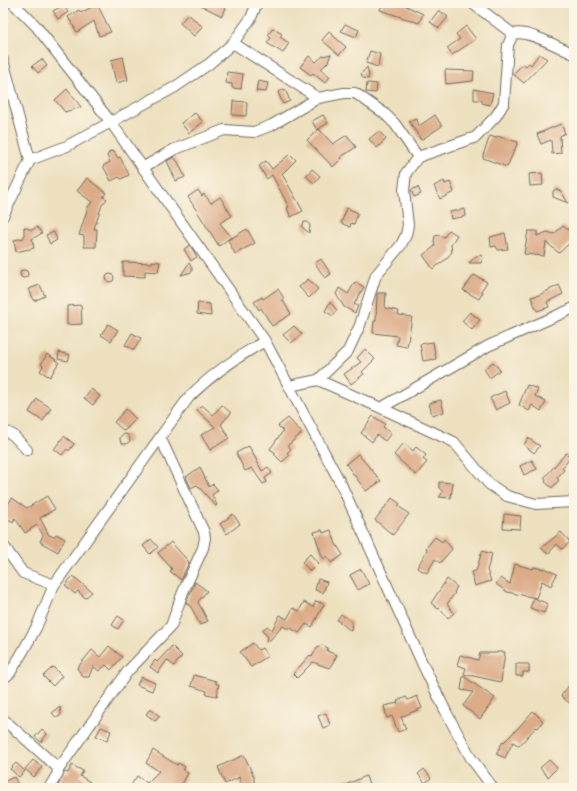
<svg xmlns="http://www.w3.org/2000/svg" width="577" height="791" viewBox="0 0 577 791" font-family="Mali,sans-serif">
  <rect width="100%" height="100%" fill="#fcf5e5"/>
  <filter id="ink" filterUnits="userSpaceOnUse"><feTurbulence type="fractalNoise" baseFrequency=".025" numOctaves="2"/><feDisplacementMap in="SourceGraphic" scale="8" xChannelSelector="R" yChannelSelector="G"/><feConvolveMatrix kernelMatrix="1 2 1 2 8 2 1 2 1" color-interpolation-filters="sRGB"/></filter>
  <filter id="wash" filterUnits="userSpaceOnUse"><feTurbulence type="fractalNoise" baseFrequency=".012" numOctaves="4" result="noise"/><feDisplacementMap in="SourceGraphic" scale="16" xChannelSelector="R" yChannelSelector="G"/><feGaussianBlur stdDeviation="0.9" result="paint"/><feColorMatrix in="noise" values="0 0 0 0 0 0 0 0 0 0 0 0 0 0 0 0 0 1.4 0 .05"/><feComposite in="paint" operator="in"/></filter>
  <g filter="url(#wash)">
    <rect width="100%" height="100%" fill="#ede0bf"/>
    <g id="blocks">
      <!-- building -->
      <path fill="#dcab88" d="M196,3H216L226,8L222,16Z
        M383,3H400L423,14L419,23L380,10Z
        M97,4L111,32L99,36L94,21L77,32L68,17L79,10L81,13Z
        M63,5L68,12L58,19L53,11Z
        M439,10L448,17L439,28L430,22Z
        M188,14L203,27L194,36L180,23Z
        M345,24L359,30L356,37L341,31Z
        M466,26L476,39L452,55L447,48L460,39L456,34Z
        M273,28L282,34L280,37L289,43L283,53L267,43L271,38L268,35Z
        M329,32L346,47L339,55L322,40Z
        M370,51L380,54L378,67L366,63Z
        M331,54L328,62L321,69L330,77L325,83L313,73L311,75L300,67L309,56L316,62L323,56Z
        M539,54L547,59L524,83L513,74L523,64L526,66L529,63L531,65Z
        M123,57L128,80L116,83L111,60Z
        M42,59L47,66L38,73L32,66Z
        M367,67L369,75L368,79L363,78L361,74Z
        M445,70L474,71L473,81L446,84Z
        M227,72L243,74L241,89L232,88V84L226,83Z
        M258,81L268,83L266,92L256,91Z
        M367,83L377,84L376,93L366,92Z
        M67,89L81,107L65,112L55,100Z
        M285,89L290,101L283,104L278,92Z
        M474,89L493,93L490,105L482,103V100H474Z
        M233,101L247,102L246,116L232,115Z
        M195,113L203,122L189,133L181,123Z
        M323,115L328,123L317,130L312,121Z
        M435,115L442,126L421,140L409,121L417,119L419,126Z
        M561,124L565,133L560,136L561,153L552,154L551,140L541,144L537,134Z
        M319,129L333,144L347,135L356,147L341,157L342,158L333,167L307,140Z
        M379,131L386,139L377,148L369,139Z
        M490,136L496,138L497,136L518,142L507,167L483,158V155Z
        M110,151L114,152L118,158L120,157L129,175L121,179L119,177L111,181L103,166L110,162L107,156Z
        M290,154L296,160L282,174L303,211L291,217L287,208L289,207L272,175L267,179L259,166L266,161L272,169Z
        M174,157L178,162L185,177L176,181L167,161Z
        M312,169L320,176L314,183L306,176Z
        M542,173L543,185L530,186L529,174Z
        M87,178L106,193L103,197L107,199L102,205L94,229H97L96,247H84V236L79,235L88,207L92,202L77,191Z
        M444,181L445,184L450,182L454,192L440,199L434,186Z
        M418,187L421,194L414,197L411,190Z
        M556,189L561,191L568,203L553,197V191Z
        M198,190L202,196L204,194L211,203L220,197L232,216L220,223L231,237L219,246L188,197Z
        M347,208L358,213L354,224L351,223L350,227L341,223Z
        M465,209L466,216L451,219L450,212Z
        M304,222H308L310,226L309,233L302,227Z
        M563,226L574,234V246L571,242L559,253L546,242L544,256L524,254L528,231H537V236L547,232L554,234Z
        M24,227L32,230L37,227L42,233L32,239L34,248L16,252L14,240L24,238Z
        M247,229L255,243L235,254L228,240Z
        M449,230L457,235L451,245L452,252L446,259L433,269L423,255L435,246L434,241L435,236L439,235L444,237Z
        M54,232L57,240L50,244L46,235Z
        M505,233L508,249L498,250L496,246L491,247L490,237Z
        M190,245L197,257L191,261L184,249Z
        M481,255L483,258L481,263H469L476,256Z
        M321,259L331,274L325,278L315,263Z
        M152,261L160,262L158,272L145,271V277L123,276V262L152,263Z
        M189,263L192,268V272L181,275Z
        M20 274a4 4 0 1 1 8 0a4 4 0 1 1-8 0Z
        M106 278a4 4 0 1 1 8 0a4 4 0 1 1-8 0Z
        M474,275L487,282L481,291L483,292L479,299L463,290Z
        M308,279L318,289L309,298L299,287Z
        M355,282L364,287L354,304L358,306L355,313L344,307L336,294L339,288L348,294Z
        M40,285L45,296L34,301L29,289Z
        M559,285L563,294L547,302L549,307L537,311L531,297L539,295Z
        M278,289L284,298L282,299L291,314L272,326L261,308L259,310L254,302L262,297L263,299Z
        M377,293H386L385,308L399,311L398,315L412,317L407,347L396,345L398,336L373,333L374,321H376Z
        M330,302L337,310L333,316L325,311Z
        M198,303L210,304L211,316L197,314Z
        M81,305L82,324L67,325V306Z
        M470,312L480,320L472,330L462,321Z
        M108,324L118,330L111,341L101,335Z
        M294,326L302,334L291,343L283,335Z
        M132,333L141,338L134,350L125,345Z
        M433,342L436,359L423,361L420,344Z
        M365,349L375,359L362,372L364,374L351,384L344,374L361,362L357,358Z
        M59,352L70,355L68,361L58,359Z
        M47,354L59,362L50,377L40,371L43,366L41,364Z
        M493,362L500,370L490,378L484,369Z
        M527,385L538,389L535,396L546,402L541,411L532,405L529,411L519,405Z
        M91,389L100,396L93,405L84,398Z
        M505,391L510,403L496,410L490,398Z
        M37,399L51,408L43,421L29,412Z
        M441,400L444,412L432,415L429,403Z
        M202,405L213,415L222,405L231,413L221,424L229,438L210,450L201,435L215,427L197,410Z
        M126,409L136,419L124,431L114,422Z
        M373,416L385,424L383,427L391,433L385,441L377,435L372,442L361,433Z
        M288,418L302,433L288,445L291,449L287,453L290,455L282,462L274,454L276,453L270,449L283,431L278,426Z
        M120 439a5 5 0 1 1 10 0a5 5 0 1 1-10 0Z
        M64,436L74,444L69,451L67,449L62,455L54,449Z
        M528,438L540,446L534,453L524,445Z
        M404,443L413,451L416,447L426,455L423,459L427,462L416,475L394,455Z
        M249,446L262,471L268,467L272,473L265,478L267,482L263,484L252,468L245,471L236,453Z
        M566,453L571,457L562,468L564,470L557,478L559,480L552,488L545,482L546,480L544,478Z
        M358,454L381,481L366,491L346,464Z
        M532,460L537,469L524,475L520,466Z
        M200,467L209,487L213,484L218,490L212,495L217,505L216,506L197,485L191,488L186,477Z
        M439,482L453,483L451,498L439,497L443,492L439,488Z
        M47,496L55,509L40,518L49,535L54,537L56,534L65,539L58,552L40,542L43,535L37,525L25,533L15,518L13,522L3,516V512L12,498L27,508Z
        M392,498L400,504L398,506L409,514L393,535L375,520Z
        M233,514L240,524L227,534L220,524Z
        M504,514L521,516L520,529L503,528Z
        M322,530L323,533L331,530L336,544L343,555L331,563L327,556L323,559L314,532Z
        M561,532L570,542L562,549L557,544L548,554L541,548Z
        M435,537L442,542L444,539L452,549L440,563L435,559L427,573L417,568L427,550L426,548Z
        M151,539L158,547L150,554L143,546Z
        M171,542L189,562L181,580L170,571L172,569L158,553Z
        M482,551L492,554L487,570L491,581L475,586L471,572L476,571Z
        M310,554L318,563L310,571L302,562Z
        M515,564L533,569L534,567L544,569V568L557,574L551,586L542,581L536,598L507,592L496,584L501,578L510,584Z
        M361,569L369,584L358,590L350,575Z
        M73,576L92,592L85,598L78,591L75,594L65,585Z
        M318,579L327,582L323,593L315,590Z
        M447,579L457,587L454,592L455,593L447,604L454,613L448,618L439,608L438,609L431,603Z
        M195,582L207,591L198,602L208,621L200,625L191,607L186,603Z
        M534,598L548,604L544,613L530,608Z
        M316,601L324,604L312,627L306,624L299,633L289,627L288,629L283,626L268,642L266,640L268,637L262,631L267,626L272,630L280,615L287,619L293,608L299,611L304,602L313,607Z
        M341,614L352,622L351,631L337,620Z
        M118,616L124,620L118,629L112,625Z
        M253,643L258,650L262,648L268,656L251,667L240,652Z
        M322,645L328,648L327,651L337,655L332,664L329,668L313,662L297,678L293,674L310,655L312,657L317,647Z
        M109,646L122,657L111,670L106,665L99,671L93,666L89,677H83L77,668L92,650L100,657Z
        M172,646L182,656L174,666L167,660L158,673L150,667L155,660L157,662Z
        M497,652H505L501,682L464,674L466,668L457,665L460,655L478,660L480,653H497Z
        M516,664H529V672H523V676H516Z
        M53,667L62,676L53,686L43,676Z
        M194,675L216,681V684H219L217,696L206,694L207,691L191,686Z
        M463,676L495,698L480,719L463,706L473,692L461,690Z
        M141,677L155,683L152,691L137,685Z
        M574,679V707L561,696Z
        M417,696L422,708L401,717L406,729L398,732L392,716L387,718L384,706L398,703L397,701L406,697L408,700Z
        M60,707L61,714L59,717H56L52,713Z
        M150,709L160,716L155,721L146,714Z
        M533,711L543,721L538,728L536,727L519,746L513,742L505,758L496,754L503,741L504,742L519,727Z
        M326,713L330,725L323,728L318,716Z
        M101,727L111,731L107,741L96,736Z
        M42,729L47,734L41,742L35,737Z
        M153,750L177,765L178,763L185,767L183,770L188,773L180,788H129L137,776L147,783L159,771L146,763Z
        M244,755L254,777V787H240V777L225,784L218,767Z
        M33,760L42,767L34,777L25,769Z
        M549,760L557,768L548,777L540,768Z
        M16,763L25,771L19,777L10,769Z
        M72,765L83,771L80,776L90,782L87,788H57L64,772L68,773Z
        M424,769L431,778L425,783L418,774Z
        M366,776L370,788H338Z
        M14,777L20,788H3V782Z"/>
    </g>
  </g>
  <g filter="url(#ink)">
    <use href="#blocks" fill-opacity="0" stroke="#6f6a5f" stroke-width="1"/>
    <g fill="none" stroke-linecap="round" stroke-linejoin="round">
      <!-- minor casing -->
      <g stroke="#6f6a5f" stroke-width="12">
        <path id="minor" d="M13,3L36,26L110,121L265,341L341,484L423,665L447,714L471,758L493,788
          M472,3L513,34C527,29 560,48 574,54
          M233,43L318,98
          M3,60L30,160L67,146L175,87L209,64L233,43L251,18L257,3
          M144,167L173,150L224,130L254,132L272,125L318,98L344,93H355L384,113L395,124L418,157
          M3,216L30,160
          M318,380L348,351L360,325L376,275L401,245L406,235L408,225L404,190L406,173L418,157L476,137L496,116L504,103L508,45L513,34
          M289,386L318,380L381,408L488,346L574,308
          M381,408L454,442L489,484L507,496L536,504L574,502
          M3,430L13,435L27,450
          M3,545L23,573L54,585
          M3,679L10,673L22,653L36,628L54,585L189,397C212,374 237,357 265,341
          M3,719L57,767L58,773L49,788
          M58,770L128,671L171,626L183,592L203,548L205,538L204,532L160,437"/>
      </g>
      <!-- minor -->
      <use href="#minor" stroke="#fff" stroke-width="10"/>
    </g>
  </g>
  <!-- margin -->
  <rect width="577" height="791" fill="none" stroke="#fcf5e5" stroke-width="16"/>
</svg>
